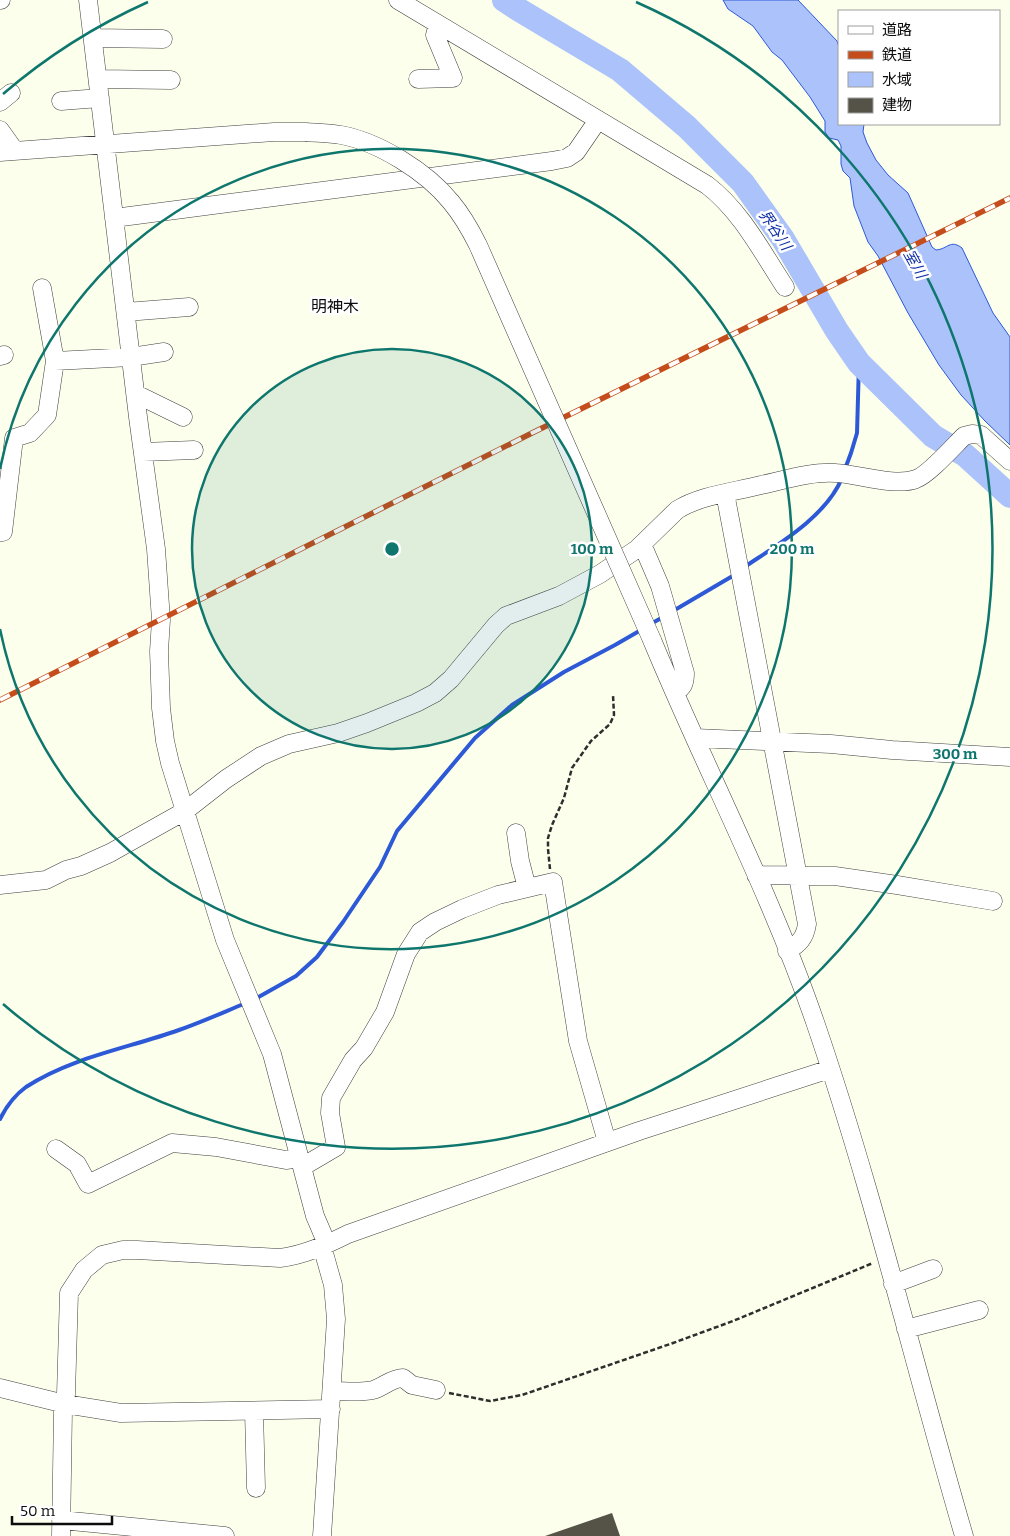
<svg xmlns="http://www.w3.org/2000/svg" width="1010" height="1536" viewBox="0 0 1010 1536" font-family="Bitter,'Noto Sans JP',serif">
  <rect width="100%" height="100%" fill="#fcffeb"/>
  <!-- water -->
  <path fill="#abc2fa" stroke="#2d59d7" d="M723,0H798L837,41L839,47V124H864L863,132L867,143L876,160L888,175L908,193L932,247L936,250C948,249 950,239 962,248L993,313L1010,337V445L985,421L961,395L939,365L908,313L878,256L868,242L854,206L850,178L843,171L841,164V146L838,140L829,138L825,132V121L810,97L782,60L772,52L753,26L728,9Z"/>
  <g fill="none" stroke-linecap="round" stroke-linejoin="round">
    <!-- stream -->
    <path stroke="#2d59d7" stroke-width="4" d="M845,469L851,453L857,433L859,363
      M743,568C777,545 826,517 842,478
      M673,611L736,574
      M649,625L663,617
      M255,999L296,976L317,957L343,922L380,867L397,831L475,738L512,705L564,672L615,645L641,630
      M0,1119C6,1107 15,1095 26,1087C72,1057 129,1048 179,1030C202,1022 224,1012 246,1003"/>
    <!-- river -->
    <path stroke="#abc2fa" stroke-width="24" d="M504,0L521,11L620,70L687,127L743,183L783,239L837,331L859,363L933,436L965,455L1010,496"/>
  </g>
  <!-- building -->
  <path fill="#555248" d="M612,1513L620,1536H545Z"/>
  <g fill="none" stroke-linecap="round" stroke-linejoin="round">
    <!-- minor casing -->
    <g stroke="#3f3f3f" stroke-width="19">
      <path id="minor" d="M0,0H1
        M88,0L138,417L156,549L161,620L159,651L161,708L165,741L170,763L225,940L272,1054L315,1216L327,1244
        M398,0L707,185C741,211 762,252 785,287
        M93,38L163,39
        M98,79L171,80
        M418,79L453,78L435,35L438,24
        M61,101L100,98
        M0,102L11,93
        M0,130L15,151
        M0,152L274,132H306
        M114,218L552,161L567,158L576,152L598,120
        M126,312L189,307
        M0,356L4,355
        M55,361L131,357L164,352
        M136,394L183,417
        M143,452L194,450
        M725,493L807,924C805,938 799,944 787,951
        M0,532H3L14,438L30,433L47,415L55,361L42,288
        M642,544L660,586L685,673C685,684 683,687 675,693
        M652,640C705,768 770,891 815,1022C873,1191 914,1365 964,1536
        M695,738L831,744L892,750L1010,757
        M516,833L520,861L527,888
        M756,875L835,876L897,885L993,901
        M0,885L46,880L66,870L81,866L110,853L185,811L226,779L261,756L289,744L338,733L367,723L416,703L435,693L451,679L496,625L506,616L559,596L600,574L637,549L677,510C701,495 734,492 761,485C784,480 813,471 836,473C858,474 895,487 916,479C928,475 953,447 964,436L972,434L981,435L1010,461
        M56,1149L77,1164L88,1184L172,1143L216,1147L286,1160L300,1158
        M302,1167L336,1147L330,1113L331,1098L353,1060L364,1048L385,1012L406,954L420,932L435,922L462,909L498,895L553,882L578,1041L607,1142
        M322,1246L333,1285L336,1319L322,1536
        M893,1284L933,1269
        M906,1329L979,1310
        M0,1388L65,1404L121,1413L331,1409
        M332,1391C345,1391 359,1393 373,1390C383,1387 392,1378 403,1378L412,1385L436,1390
        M254,1411L256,1488
        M61,1520L225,1536
        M61,1536L63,1410L66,1394L69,1293L84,1270L102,1255L123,1250H137L280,1258C304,1255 326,1245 348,1234L639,1131L830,1069"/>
    </g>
    <!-- path -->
    <path stroke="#2e2e2e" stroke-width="2.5" stroke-dasharray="5 2.5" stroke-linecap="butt" d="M550,869L548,849V838L552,825L564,798L572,768L591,741L610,724L614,715L613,695
      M449,1393L490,1401L522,1395L673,1343L733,1321L873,1263"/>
    <!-- minor -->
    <use href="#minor" stroke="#fff" stroke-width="18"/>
    <!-- rail casing -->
    <g stroke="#c54d1b" stroke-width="5.5">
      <path id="rail" d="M0,700L534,432L1010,198"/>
    </g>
    <!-- rail -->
    <use href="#rail" stroke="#fff" stroke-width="4" stroke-dasharray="11" stroke-linecap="butt"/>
    <!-- minor-bridge casing -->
    <g stroke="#3f3f3f" stroke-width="19" stroke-linecap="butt">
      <path id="minor-bridge" d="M306,132C317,133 329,133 341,135C379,142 427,172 451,202C462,215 470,229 478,245L652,640"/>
    </g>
    <!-- minor-bridge -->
    <use href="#minor-bridge" stroke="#fff" stroke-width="18"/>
  </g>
  <!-- distance rings -->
  <circle cx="392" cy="549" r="200" fill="#0f766e" fill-opacity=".12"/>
  <g fill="none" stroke="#0f766e" stroke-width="2.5">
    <circle cx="392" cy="549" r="200"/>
    <path d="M0 469A400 400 0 1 1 0 629"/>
    <path d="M3 94A599 599 0 0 1 148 2M636 2A599 599 0 1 1 3 1004"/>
  </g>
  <g text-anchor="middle" stroke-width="5" stroke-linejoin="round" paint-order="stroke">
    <!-- water labels -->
    <g font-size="15" font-style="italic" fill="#0d2fa6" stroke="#fff">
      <text transform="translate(775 230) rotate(56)" y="5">界谷川</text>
      <text transform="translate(915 264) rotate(61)" y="5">室川</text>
    </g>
    <!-- quarter labels -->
    <g font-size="16" fill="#0c0c0c" stroke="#fff">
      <text x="335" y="312">明神木</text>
    </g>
  </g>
  <circle cx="392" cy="549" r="8" fill="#0f766e" stroke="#fff" stroke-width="2.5"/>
  <g font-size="15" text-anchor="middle" font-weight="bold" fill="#0f766e" stroke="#fff" stroke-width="5" stroke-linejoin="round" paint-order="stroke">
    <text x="592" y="554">100 m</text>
    <text x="792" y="554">200 m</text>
    <text x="955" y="759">300 m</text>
  </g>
  <!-- legend -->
  <rect x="838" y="10" width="162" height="115" fill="#ffffff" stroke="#9e9e9e"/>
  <rect x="848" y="26" width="25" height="8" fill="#ffffff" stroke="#9e9e9e"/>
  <text x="882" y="35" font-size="15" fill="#0c0c0c">道路</text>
  <rect x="848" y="51" width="25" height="8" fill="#c54d1b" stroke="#9e9e9e"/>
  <text x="882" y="60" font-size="15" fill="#0c0c0c">鉄道</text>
  <rect x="848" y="72" width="25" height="15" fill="#abc2fa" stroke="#9e9e9e"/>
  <text x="882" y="85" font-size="15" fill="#0c0c0c">水域</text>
  <rect x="848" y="98" width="25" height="15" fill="#555248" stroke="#9e9e9e"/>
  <text x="882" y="110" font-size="15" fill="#0c0c0c">建物</text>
  <!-- scale -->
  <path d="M12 1516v8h100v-8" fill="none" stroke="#0c0c0c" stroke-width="2.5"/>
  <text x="20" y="1516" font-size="15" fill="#0c0c0c" stroke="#ffffff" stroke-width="4" paint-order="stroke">50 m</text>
</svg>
